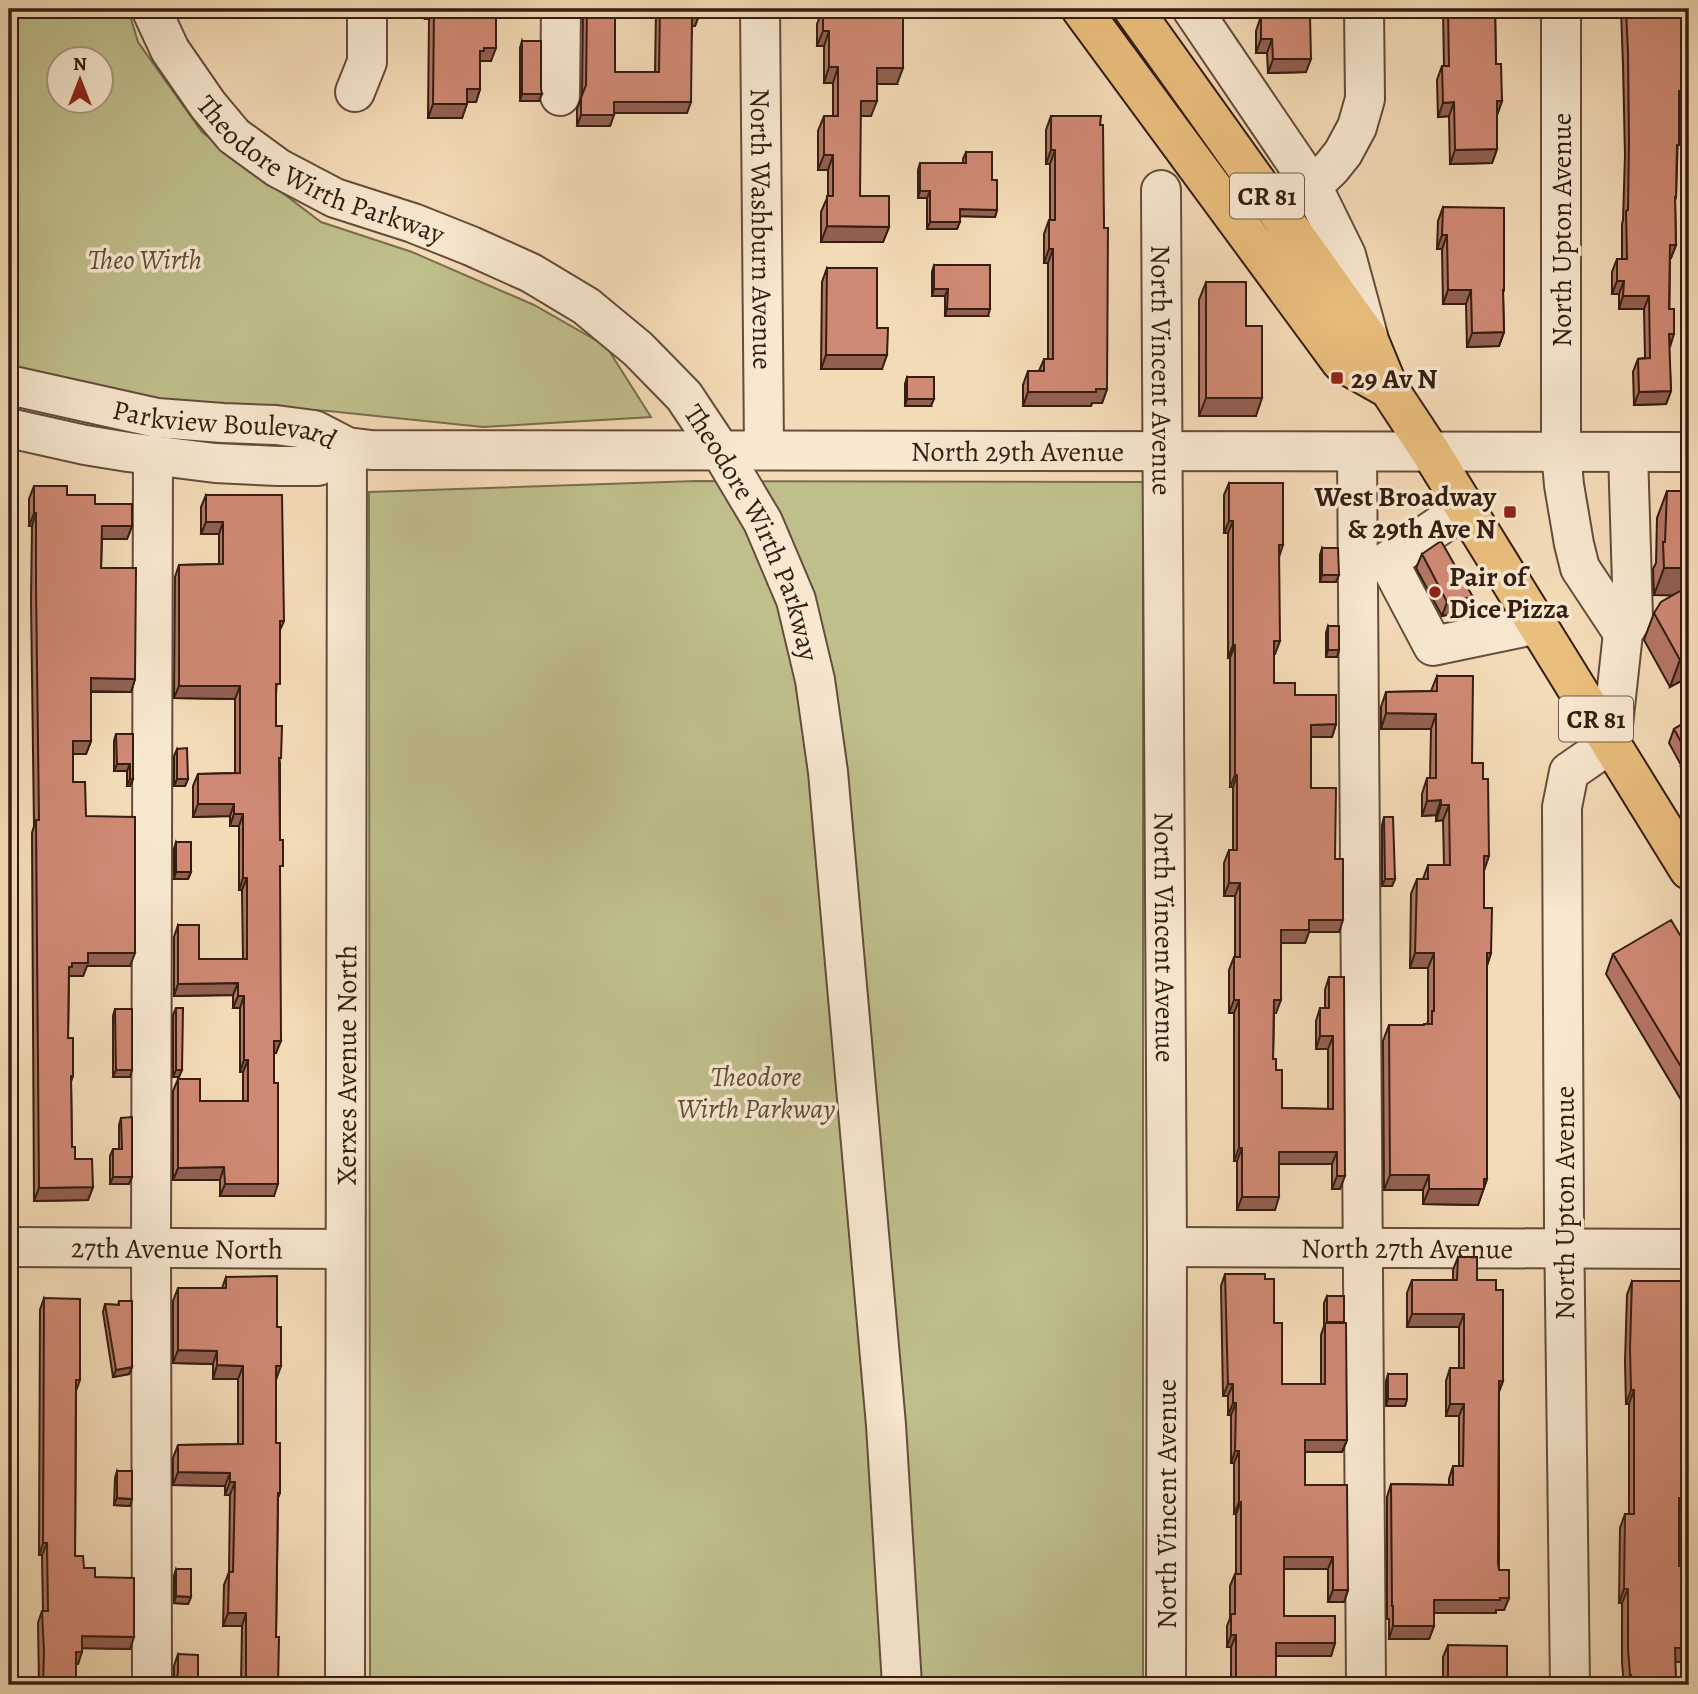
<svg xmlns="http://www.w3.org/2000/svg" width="1698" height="1694" viewBox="0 0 1698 1694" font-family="Alegreya,serif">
  <rect width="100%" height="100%" fill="#f4dbb7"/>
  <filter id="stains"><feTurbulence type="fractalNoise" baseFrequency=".00286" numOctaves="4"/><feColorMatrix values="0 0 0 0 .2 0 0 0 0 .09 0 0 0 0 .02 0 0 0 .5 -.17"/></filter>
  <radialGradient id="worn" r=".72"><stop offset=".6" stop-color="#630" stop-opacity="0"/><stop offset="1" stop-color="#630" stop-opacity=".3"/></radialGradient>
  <!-- green -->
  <path fill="#bfbf8c" stroke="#7a6e4f" stroke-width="2" fill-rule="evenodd" d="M9,9H128L138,42L202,132L321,222L412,252L534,305L606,346L651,417L483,427L328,411L171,403L9,368ZM60,60H102V102H60Z
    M696,481L1143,482V1685H370L369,492Z"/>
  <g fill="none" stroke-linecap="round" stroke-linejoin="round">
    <!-- minor casing -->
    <g stroke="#654c3b" stroke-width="42">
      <g id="minor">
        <path id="s1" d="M151,9L170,50L208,105L234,136L278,168L335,198L413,223L471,246L531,273L586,306L638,349L684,396L720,450L763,522L796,600L815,680L828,772L886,1425L902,1685"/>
        <path id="s2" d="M760,9L764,449"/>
        <path d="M1192,9L1312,186L1346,255L1368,336"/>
        <path d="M1561,9V451L1564,485L1574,544L1580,568L1623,633"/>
        <path d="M355,92L367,62V9"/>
        <path d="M560,96L561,9"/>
        <path d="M1312,186L1331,168L1343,153L1357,127L1365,99L1364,9"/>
        <path id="s3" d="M1161,190L1167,1247L1166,1685"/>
        <path id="s4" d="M9,385L157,418L223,423L276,425L314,430L347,447L371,450L1689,452"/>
        <path d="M9,428L85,445L128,452L215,463L278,466H318L347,447"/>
        <path d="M1357,452L1366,1685"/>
        <path d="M1465,508L1388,561L1433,646L1538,624"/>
        <path id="s5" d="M9,1247L345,1249"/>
        <path id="s6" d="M1167,1247L1689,1249"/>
        <path d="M152,1685L151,1248L153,456"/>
        <path id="s7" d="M345,1685L347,447"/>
        <path d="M1570,1685L1564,1222L1562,807L1569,772L1611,743L1623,633L1633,617L1628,452"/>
      </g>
    </g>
    <!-- major casing -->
    <g stroke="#351d12" stroke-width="42">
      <path id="major" d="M1081,9L1341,362L1389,389
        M1133,9L1368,338L1389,389L1430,451L1689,870"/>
    </g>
    <!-- minor -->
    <use href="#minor" stroke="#f8e8d0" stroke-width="38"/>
    <!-- major -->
    <use href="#major" stroke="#eabe7c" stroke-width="38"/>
  </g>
  <!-- wall -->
  <path fill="#b37664" stroke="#351d12" stroke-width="2" d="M425,9H496L491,61H480V89L476,102H467L462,118H428L429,19H425Z
    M583,9H615V72H655L656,9H699V15L695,26H692L687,113H614L610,126H577V109L582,96Z
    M823,9L897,84H877L871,116H860V196L889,227L883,242H821V212L828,196V170H818V131L824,116H833V83H824V46H817V24Z
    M1260,9H1304L1306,72L1268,73L1267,53H1256V31L1260,19Z
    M1443,9H1495L1496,64L1502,101L1497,115V149L1492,163L1450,164L1449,116L1438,117L1437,80L1442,66H1444Z
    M1621,9H1660V17L1679,104L1676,197L1675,201L1676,245L1671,258H1670L1669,347L1671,391L1666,404L1634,405L1633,372L1638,359L1645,358L1644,309H1619V294H1612V272L1617,259H1622V224L1623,220L1625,155L1623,66Z
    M522,41L539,101H520V48Z
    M1051,116L1100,125L1104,228L1107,389L1102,403H1092L1091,406H1023V385L1028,371H1039L1044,359H1048V263H1044V234L1049,220H1050V164H1046V130Z
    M966,152L992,180L997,210L995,217L960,216L957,229H927V198H918V170L920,163H963V159Z
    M1443,207L1504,290L1503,293L1504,332L1499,346L1467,347L1466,304H1443L1442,249H1437L1438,221Z
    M934,265L988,316H945V296H932V272Z
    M827,268L882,369H821L822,282Z
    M1206,282L1246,326L1256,416H1199V300Z
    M907,377L931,406H905V384Z
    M1229,483L1279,557L1275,654H1274V683L1295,695L1336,724L1332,737H1311V788L1335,859L1339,932H1309L1305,943H1281L1276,1013H1274L1273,1059L1282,1108L1328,1109V1049H1316V1021L1320,1008H1325V990L1329,977H1344L1340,1189H1332V1164H1279L1275,1210H1237V1161H1234V1013H1229V970L1234,957H1235V896H1224V863L1229,850H1233V787H1230V658H1228V533H1224V495Z
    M34,486L67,495L95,504L132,526L127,539H102L101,568L135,679L131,692H91V741L86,754H73V782L86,816L130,966H87L83,976H69L68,1038L73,1076L71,1082L72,1147L75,1159L93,1187L88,1200L34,1201L32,833L34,826L31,600L32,526H29V499Z
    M1667,491H1689V677L1670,687L1644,640L1654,613L1672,595H1654L1653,569L1656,563L1657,518Z
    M206,495L284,621L280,630L276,694V726L280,763V873L276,1053H274V1196H220V1180H173V1091L178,1079L200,1101H243V1072H240V1008H233V995L174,996V937L178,925L199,959H243L242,890H239V826H230V816L193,817V786L198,774L235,773V699L174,698L175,577L179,565L219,564V534H201V507Z
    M1322,548L1336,582H1320V555Z
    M1422,554L1473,597L1468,611L1442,616L1416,568Z
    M1328,626L1339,650L1337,657H1326V633Z
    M1437,676L1472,763L1484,869V908L1491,953L1487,966V1179L1478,1205L1423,1204V1190H1384L1383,1041L1389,1025H1424L1427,1024L1428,1021V968H1410L1411,894L1417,879H1423L1428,865H1444L1443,820L1436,821V815L1422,816V794L1427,778H1430L1431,729H1381V707L1386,692L1431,691Z
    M1689,720V760L1681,765L1669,743L1674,729Z
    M116,734H133V779L130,786H127V771H114V741Z
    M177,749L188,779L185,786H174V756Z
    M1384,817L1395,879L1392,886H1382V825Z
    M176,842L191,872L188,879H174V849Z
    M1689,950V1113L1606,974L1613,954Z
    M176,1008L179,1077H173V1015Z
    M115,1009L130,1077H113V1016Z
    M121,1118L132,1177L129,1184H110V1156L113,1149H119V1125Z
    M1458,1257L1477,1280L1496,1290L1503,1381L1499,1392V1570L1509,1598L1504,1610H1496V1613H1434V1626L1429,1639H1389V1619H1387V1497L1391,1484L1449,1485V1479L1453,1466H1459V1416H1446V1381L1450,1368H1459V1327H1407V1293L1412,1280H1453V1270Z
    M1225,1274L1265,1279L1274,1323L1282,1384H1321V1335L1324,1326V1303L1327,1296L1344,1323L1347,1440L1342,1452H1305V1485L1348,1590L1344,1602H1328V1569H1284V1616L1335,1643L1331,1656H1276V1685H1227L1230,1679H1231V1647H1227V1626L1230,1618V1586L1235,1574H1236V1514H1234V1463H1231V1415H1228V1396H1223L1221,1286Z
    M226,1277L276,1378V1443L280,1493L278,1498L276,1637L278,1685H241L242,1626H223L224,1585L229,1572L230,1495H225V1486L173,1485V1458L178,1445L238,1444V1379H213V1364L173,1363V1301L178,1288H222Z
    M1632,1281L1684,1342L1681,1348V1384L1688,1467L1689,1502H1684L1679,1512V1566L1683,1587L1689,1662H1675L1676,1685H1624L1622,1662V1603H1619L1620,1528L1625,1514H1629V1404H1626L1625,1362L1627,1295Z
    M44,1298L80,1380L76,1391L75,1556L84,1568L95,1577L130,1649L82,1648L78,1664H76V1685H39L38,1623L42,1611H43L42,1555H39L40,1310Z
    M119,1301L132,1367L129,1374L113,1377L103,1312L105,1304L118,1305Z
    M1388,1374L1407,1399L1405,1406H1386V1381Z
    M117,1471L130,1506L114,1505L115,1478Z
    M176,1569L191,1597L188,1604L174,1603V1576Z
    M1448,1645L1507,1685H1443V1657Z
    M178,1654L197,1685H174V1666Z"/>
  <!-- shaded-wall -->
  <path fill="#926051" stroke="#351d12" stroke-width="2" d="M429,9H433L429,19H425Z
    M692,15H699L695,26H688Z
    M823,31H829L824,46H817Z
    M1261,39H1272L1267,53H1256Z
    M484,48H496L491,61H480V51Z
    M1273,59H1311L1306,72L1268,73Z
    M829,67H838L833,83H824Z
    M877,68H903L897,84H871Z
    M467,89H480L476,102H462Z
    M1679,91H1689V104H1674Z
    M522,94H542L539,101H520Z
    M861,101H877L871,116H855Z
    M1497,101H1502L1497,115Z
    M614,102H691L687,113H610Z
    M1454,102L1449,116L1438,117L1443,103Z
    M433,104H467L462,118H428Z
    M581,115H614L610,126H577Z
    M1497,149L1492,163L1450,164L1455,150Z
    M1051,150H1055L1050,164H1046Z
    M824,155H833L828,170H818Z
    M920,191H930L927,198H918Z
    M960,209L997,210L995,217L957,216Z
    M930,222H960L957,229H927Z
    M827,226L889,227L883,242H821Z
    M1442,235H1447L1442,249H1437Z
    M1670,245H1676L1671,258H1665Z
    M1049,249H1053L1048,263H1044Z
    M1617,281H1624L1619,294H1612Z
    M934,289H948L945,296H932Z
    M1448,290H1471L1466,304H1443Z
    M1623,296H1649L1644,309H1619Z
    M947,309H990L988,316H945Z
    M1504,332L1499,346L1467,347L1472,333Z
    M1669,334H1674L1670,347Z
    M826,355H887L882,369H821Z
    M1096,389H1107L1102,403H1092L1091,406H1023L1028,392Z
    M1671,391L1666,404L1634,405L1639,392Z
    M1206,398H1262L1256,416H1199Z
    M907,399H934L931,406H905Z
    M34,513H36L32,526H29Z
    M1229,521H1233L1228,533H1224Z
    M206,522H223L219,534H201Z
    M102,526H132L127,539H97Z
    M1279,545H1283L1279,557Z
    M1664,568H1689V596L1654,595Z
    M1322,575H1339L1336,582H1320Z
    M1473,597L1468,611L1442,616L1447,602Z
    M1274,641H1280L1275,654H1269Z
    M1233,645H1235L1230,658H1228Z
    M1328,650H1339L1337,657H1326Z
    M1689,655V677L1670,687L1680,660Z
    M91,678L135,679L131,692L86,691Z
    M179,686H240L235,699L174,698Z
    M1386,713L1436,714L1431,729H1381Z
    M1336,724L1332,737H1307L1311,725Z
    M73,741H91L86,754H68Z
    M1689,749V760L1681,765L1686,751Z
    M117,764H130L127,771H114Z
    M1235,775H1237L1233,787H1230Z
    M130,779H133L130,786H127Z
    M177,779H188L185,786H174Z
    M1441,800L1436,815L1422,816L1427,801Z
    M198,804H234L230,816L193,817Z
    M1441,805H1449L1443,820L1436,821Z
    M234,814H243L239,826H230Z
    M1484,856H1489L1484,871Z
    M176,872H191L188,879H174Z
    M243,878H247L242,890H239Z
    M1385,879H1395L1392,886H1382Z
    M1229,883H1240L1235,896H1224Z
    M1309,920H1343L1339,932H1309L1305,943H1276L1281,930Z
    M88,953H135L130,966H87L83,976H68L69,967L72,963Z
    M1415,953H1434L1428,968H1410Z
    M1487,953H1491L1486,968Z
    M238,983L233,995L174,996L178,984Z
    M238,996H244L240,1008H233Z
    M1234,1000H1239L1234,1013H1229Z
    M1274,1000H1281L1276,1013H1270Z
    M1320,1036H1333L1328,1049H1316Z
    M274,1041H281L276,1053H270Z
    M244,1060H248L243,1072H240Z
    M116,1070H132L130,1077H113Z
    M176,1070H182L179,1077H173Z
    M1239,1148H1242L1237,1161H1234Z
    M1279,1152H1337L1332,1164H1275Z
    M224,1167L220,1180H173L178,1168Z
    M1390,1175H1429L1423,1190H1384Z
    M1337,1176H1345L1340,1189H1332Z
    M113,1177H132L129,1184H110Z
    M1484,1179H1487L1478,1205L1423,1204L1429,1189Z
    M225,1184H278L274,1196H220Z
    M93,1187L88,1200L34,1201L39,1188Z
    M1242,1197H1279L1275,1210H1237Z
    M1412,1314H1464L1459,1327H1407Z
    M178,1350L217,1351L213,1364L173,1363Z
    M217,1365L243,1366L238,1379H213Z
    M276,1366H281L276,1380Z
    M132,1367L129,1374L113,1377L116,1370Z
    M1499,1381H1503L1498,1393Z
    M1228,1384H1233L1228,1396H1223Z
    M1631,1390H1634L1629,1404H1626Z
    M1388,1399H1407L1405,1406H1386Z
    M1233,1403H1236L1231,1415H1228Z
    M1450,1404H1464L1459,1416H1446Z
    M1305,1440H1347L1342,1452H1300Z
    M1235,1451H1239L1234,1463H1231Z
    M178,1472L230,1473L225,1486L173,1485Z
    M230,1482H235L230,1495H225Z
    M1685,1488H1689V1502H1684L1680,1512H1674L1679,1498Z
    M117,1498L132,1499L130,1506L114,1505Z
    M1239,1502H1241L1236,1514H1234Z
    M43,1543H47L42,1555H39Z
    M1284,1557H1333L1328,1569H1280Z
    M1624,1589H1628L1622,1603H1619Z
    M1333,1590H1348L1344,1602H1328Z
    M176,1596L191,1597L188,1604L174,1603Z
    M1500,1598H1509L1504,1610H1496V1613H1429L1434,1600Z
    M228,1613H246L242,1626H223Z
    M1393,1626H1434L1429,1639H1389Z
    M1231,1635H1236L1231,1647H1227Z
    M82,1636L134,1637L130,1649L78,1648Z
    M1276,1643H1335L1331,1656H1272Z
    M1675,1648H1689V1662H1670Z
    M76,1652H82L78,1664H72Z"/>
  <!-- building -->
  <path fill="#d08974" stroke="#351d12" stroke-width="2" d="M434,9H496V48H484V51H480V89H467V104H433Z
    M587,9H615V72H659L660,9H699V15H692L691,102H614V115H581V98L586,85Z
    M823,9H903V68H877V101H861L860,196H889V227L827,226V196H833V155H824V116H838V67H829V31H823Z
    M1265,9H1304V17H1310L1311,59H1273L1272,39H1261V17H1265Z
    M1448,9H1495L1496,64H1501L1502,101H1497V149L1455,150L1454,102L1443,103L1442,66H1449Z
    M1626,9H1660V17H1689V91H1679V145H1677L1676,197H1675L1676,245H1670L1669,309H1674V334H1669L1671,391L1639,392L1638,359L1650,358L1649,296H1623L1624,281H1617V259H1627L1626,211L1628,210L1629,142L1628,53Z
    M522,41H541V89L542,94H522Z
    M1051,116H1101L1100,125H1103L1104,228H1108L1107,389H1096V392H1028V371H1044V359H1053V249H1049V220H1055V150H1051Z
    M966,152H992V180H997V210L960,209V222H930V191H920V163H966Z
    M1443,207L1504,208V290H1503L1504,332L1472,333L1471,290H1448L1447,235H1442Z
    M934,265H990V309H947L948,289H934Z
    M827,268H877V328H888L887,355H826Z
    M1206,282H1246V326H1262V398H1206Z
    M907,377H934V399H907Z
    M1229,483H1283V545H1279L1280,641H1274V683H1295V695H1336V724L1311,725V788H1336L1335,859H1343V920H1309V930H1281V1000H1274L1273,1059H1276V1070H1282V1108L1333,1109V1036H1320V1008H1329V977H1344L1345,1176H1337V1152H1279V1197H1242V1148H1239V1000H1234V957H1240V883H1229V850H1237V775H1235V645H1233V521H1229Z
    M34,486H67V495H95V504H132V526H102L101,568H136L135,679L91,678V741H73V782H85L86,816L135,817V953H88V963H72V967H69L68,1038H73V1076H71L72,1147H75V1159H92L93,1187L39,1188L36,820H39L36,587V513H34Z
    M1667,491H1689V568H1664L1663,542H1665Z
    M206,495H282L284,621H280V684H276V726H282L281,758H279L280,840H283V866H280L281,1041H274V1083H278V1184H225L224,1167L178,1168V1079H200V1101H248V1060H244V996H238V983L178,984V925H199V959H247V878H243V814H234V804H198V774L240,773V686H179V565L223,564V522H206Z
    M1441,541L1473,597L1447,602L1422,554Z
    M1322,548H1338L1339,575H1322Z
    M1689,586V655L1680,660L1654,613L1661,602Z
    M1328,626H1339V650H1328Z
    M1437,676H1473L1472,763H1483V779H1488L1489,856H1484V908H1492L1491,953H1487V1179H1484V1189H1429V1175H1390L1389,1025H1424V1024H1432V1011H1434V953H1415L1417,879H1428V865H1450L1449,805H1441V800L1427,801V778H1436V714L1386,713V692L1437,691Z
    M1689,720V749L1686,751L1674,729Z
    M116,734H133V779H130V764H117Z
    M187,748L188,779H177V749Z
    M1384,817H1393L1395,879H1385Z
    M176,842H191V872H176Z
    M1671,920L1689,950V1080L1613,954Z
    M176,1008H183L182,1070H176Z
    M115,1009H132V1070H116Z
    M132,1117V1177H113V1149H122L121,1118Z
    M1458,1257H1477V1280H1496V1290H1503V1381H1499L1498,1563L1499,1570H1509V1598H1500V1600H1434V1626H1393V1606H1392L1391,1484L1453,1485V1466H1463L1464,1404H1450V1368H1464V1314H1412V1280H1457Z
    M1225,1274H1265V1279H1274V1323H1282V1384H1325V1323H1346L1347,1440H1305V1485H1347L1348,1590H1333V1557H1284V1616H1335V1643H1276V1685H1230V1679H1236V1635H1231V1614H1235V1574H1241V1502H1239V1451H1235L1236,1403H1233V1384H1228Z
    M277,1276V1327H281V1366H276V1443H280V1493H278L276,1637H279L278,1685H246V1613H228L229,1572H233L235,1482H230V1473L178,1472V1445L243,1444V1366L217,1365V1351L178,1350V1288H226V1277Z
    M1632,1281H1684V1342H1681V1384H1686V1417H1688L1689,1488H1685V1498H1679V1566H1683V1587H1689V1648H1675L1676,1685H1631V1675H1630L1628,1648V1589H1624L1625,1514H1634V1390H1631L1630,1348Z
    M1327,1296H1344V1322H1327Z
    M44,1298L80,1299V1380H76L75,1556H83L84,1568H95V1577L134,1578V1637L82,1636V1652H76V1685H43L44,1652L42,1611H48L47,1543H43Z
    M119,1301H132V1367L116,1370L105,1304L119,1305Z
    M1388,1374H1407V1399H1388Z
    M117,1471H132V1499L117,1498Z
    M176,1569H191V1597L176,1596Z
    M1448,1645L1507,1646V1685H1448Z
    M178,1654L198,1655V1683H195V1685H174L176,1683L178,1673Z"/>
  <!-- markers -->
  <g fill="#8f2418" stroke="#f8e8d0" stroke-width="2.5">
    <rect x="1330" y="371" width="14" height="14" rx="3.5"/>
    <rect x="1503" y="505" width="14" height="14" rx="3.5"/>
    <circle cx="1435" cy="592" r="7"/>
  </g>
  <g text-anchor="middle" stroke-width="7" stroke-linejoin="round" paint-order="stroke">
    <!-- shield labels -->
    <g fill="#f8e8d0" stroke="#705a4b" stroke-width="2">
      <rect x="1230" y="173.5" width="74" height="45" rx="5"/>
      <rect x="1559" y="696.5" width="74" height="45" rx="5"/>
    </g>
    <g font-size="26" font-weight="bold" fill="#351d12">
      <text x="1267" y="205">CR 81</text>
      <text x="1596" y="728">CR 81</text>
    </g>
    <!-- street labels -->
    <g font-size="28" fill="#351d12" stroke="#f8e8d0">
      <text dy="10" stroke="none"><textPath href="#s1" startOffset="245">Theodore Wirth Parkway</textPath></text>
      <text dy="10" stroke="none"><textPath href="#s2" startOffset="220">North Washburn Avenue</textPath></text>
      <text transform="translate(1561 230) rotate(-90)" y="10">North Upton Avenue</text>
      <text dy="10" stroke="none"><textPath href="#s3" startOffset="180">North Vincent Avenue</textPath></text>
      <text dy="10" stroke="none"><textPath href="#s4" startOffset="220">Parkview Boulevard</textPath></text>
      <text dy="10" stroke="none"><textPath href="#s4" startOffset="1017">North 29th Avenue</textPath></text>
      <text dy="10" stroke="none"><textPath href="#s1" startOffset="833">Theodore Wirth Parkway</textPath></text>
      <text dy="10" stroke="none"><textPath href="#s3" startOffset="747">North Vincent Avenue</textPath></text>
      <text dy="10" stroke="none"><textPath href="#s7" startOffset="620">Xerxes Avenue North</textPath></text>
      <text transform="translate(1564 1203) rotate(-90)" y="10">North Upton Avenue</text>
      <text dy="10" stroke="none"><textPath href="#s5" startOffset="168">27th Avenue North</textPath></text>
      <text dy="10" stroke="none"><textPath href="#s6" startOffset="240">North 27th Avenue</textPath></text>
      <text transform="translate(1166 1504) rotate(-90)" y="10">North Vincent Avenue</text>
    </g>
    <!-- park labels -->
    <g font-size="28" font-style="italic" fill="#5e4e37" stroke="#f8e8d0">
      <text x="145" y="269">Theo Wirth</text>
      <text x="756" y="1086">Theodore<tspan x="756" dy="32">Wirth Parkway</tspan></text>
    </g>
    <!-- poi labels -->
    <g font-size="28" font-weight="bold" fill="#351d12" stroke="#f8e8d0" text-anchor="start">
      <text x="1351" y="388">29 Av N</text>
      <text x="1496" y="506" text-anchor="end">West Broadway<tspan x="1496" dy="32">&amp; 29th Ave N</tspan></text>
      <text x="1449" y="586">Pair of<tspan x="1449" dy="32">Dice Pizza</tspan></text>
    </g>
  </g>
  <!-- margin -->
  <rect width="1698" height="1694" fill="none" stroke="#f4dbb7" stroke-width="35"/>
  <rect x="10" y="10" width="1677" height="1673" fill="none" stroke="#351d12" stroke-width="3.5"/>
  <rect x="18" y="18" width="1663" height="1659" fill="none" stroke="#351d12" stroke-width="2"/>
  <!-- north arrow -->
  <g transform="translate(80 80)"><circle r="33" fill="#f8e8d0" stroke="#aa9784" stroke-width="2"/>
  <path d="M0-5L12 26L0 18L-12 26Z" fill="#8f2418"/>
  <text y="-10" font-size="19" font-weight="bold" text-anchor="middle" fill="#351d12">N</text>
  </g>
  <rect width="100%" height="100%" filter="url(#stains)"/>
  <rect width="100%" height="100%" fill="url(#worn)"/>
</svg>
